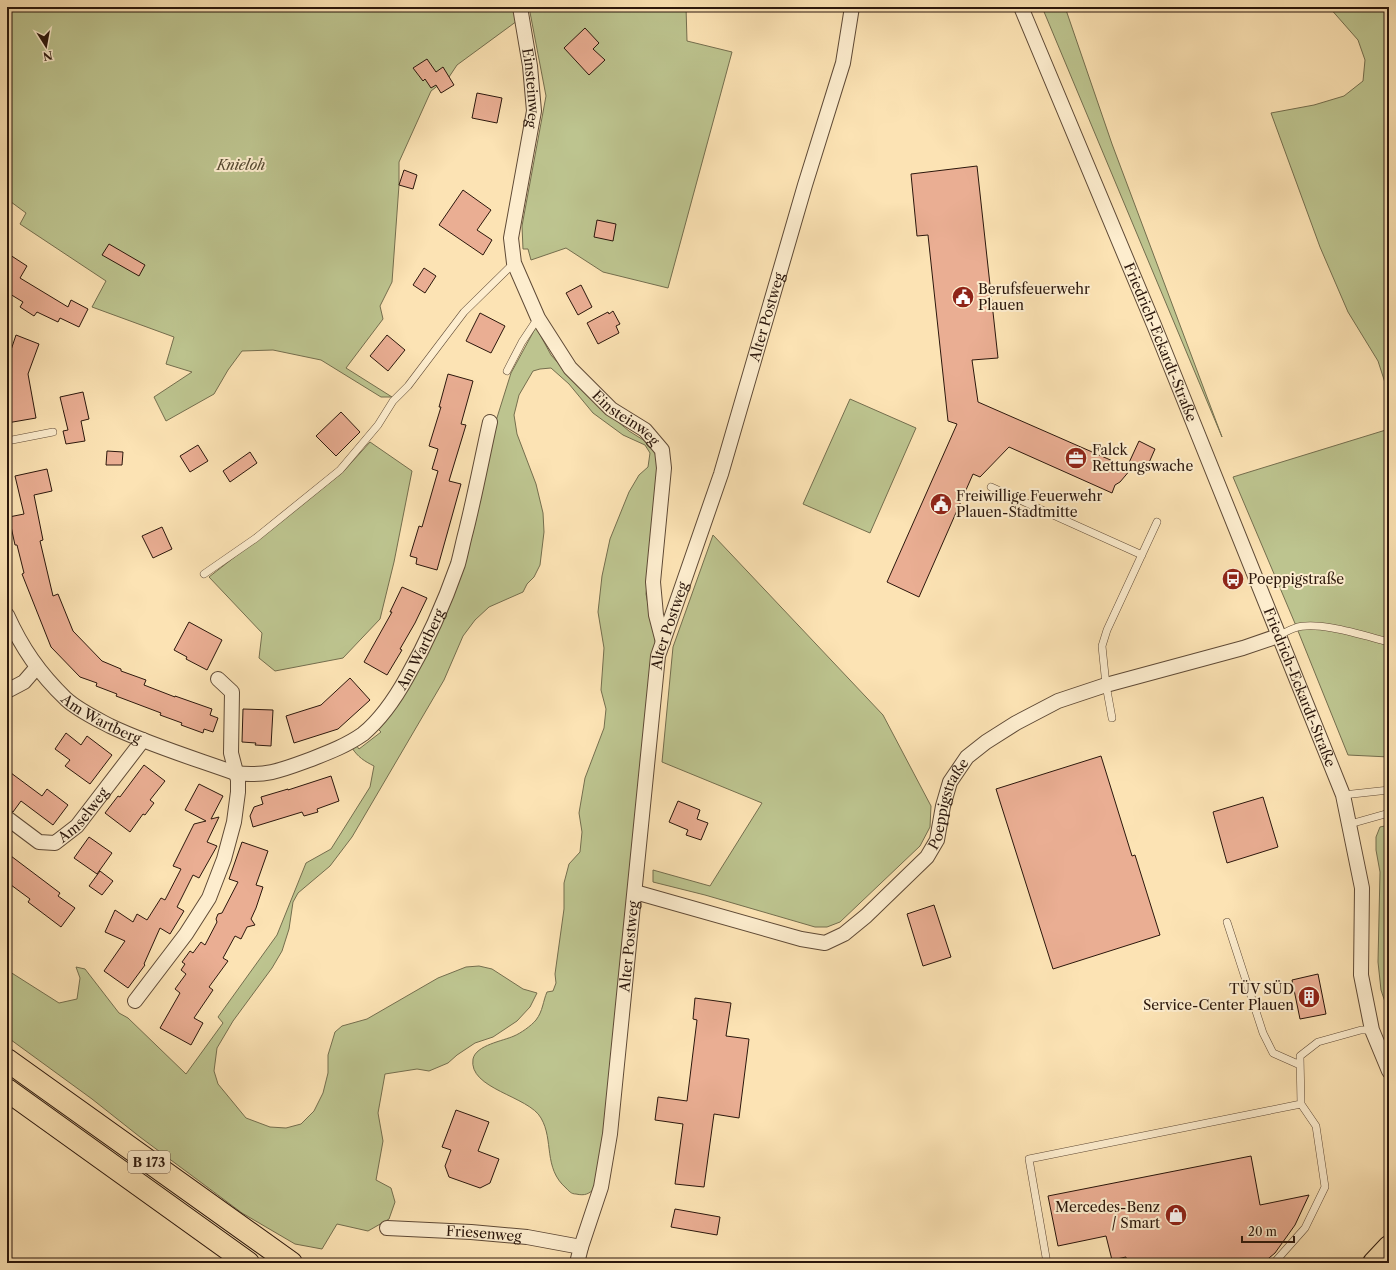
<svg xmlns="http://www.w3.org/2000/svg" width="1396" height="1270" viewBox="0 0 1396 1270" font-family="'Libre Caslon Text',serif">
  <rect width="100%" height="100%" fill="#fce3b4"/>
  <filter id="stains"><feTurbulence type="fractalNoise" baseFrequency=".005" numOctaves="4"/><feColorMatrix values="0 0 0 0 .2 0 0 0 0 .09 0 0 0 0 .02 0 0 0 .5 -.17"/></filter>
  <radialGradient id="worn" r=".72"><stop offset=".6" stop-color="#630" stop-opacity="0"/><stop offset="1" stop-color="#630" stop-opacity=".3"/></radialGradient>
  <!-- green -->
  <path fill="#bdc48f" stroke="#746e4e" d="M7,7H515L517,21L457,65L449,77L431,91L399,162V185L392,282L380,306L383,319L346,368L392,397H381L321,360L273,350L242,351L228,370L214,394L166,421L154,397L192,372L166,364L174,337L92,307L106,281L20,224L26,213L7,199Z
    M529,7H686L687,41L732,52L668,288L603,272L566,248L531,260L528,249H523L522,226L546,96Z
    M1042,7H1065L1112,144L1222,437Z
    M1329,7H1389V395L1378,361L1348,312L1320,247L1271,113L1314,105L1344,96L1363,81L1365,60L1358,40Z
    M536,327L551,355L579,387L606,412L629,431L645,441L654,450L658,463L659,474L646,594L656,645L611,1093L595,1188C589,1194 585,1196 576,1194C571,1194 569,1191 566,1188C543,1168 554,1140 541,1118C529,1096 468,1089 473,1059C476,1045 503,1041 514,1036C521,1033 531,1026 536,1020C543,1011 543,1001 547,992L553,991L556,983L555,974L564,909V883L569,864L580,852L582,832L579,813L585,778L604,728L606,709L601,690L604,648L598,612L602,576L610,539L629,492L639,475L648,467L650,453L645,445L623,435L593,413L569,384L551,368L540,369L533,371L519,395L514,415L517,434L536,484L543,513L544,532L540,565L534,577L527,584L523,592L489,607L475,620L463,636L444,680L352,837L330,866L298,893L293,902L289,929L282,951L272,968L233,1021L217,1048L214,1071L218,1084L246,1118L270,1127L286,1128L301,1124L314,1111L323,1093L328,1073V1055L335,1032L342,1026L367,1019L438,978L466,967L479,966L492,969L523,989L537,993L530,1007L517,1021L493,1037L475,1043L457,1055L448,1063L429,1071L417,1069L385,1074L378,1113L383,1141L376,1180L391,1188L395,1202L389,1219L368,1231L337,1224L322,1249L295,1244L242,1213L140,1137L92,1099L7,1037V970L59,1003L77,999L80,978L76,967L85,969L119,1013L128,1018L186,1074L223,1023L218,1017L277,935L306,863L331,849L370,787L374,766C364,761 358,757 352,748L356,745L359,749L381,732L376,727L466,557L475,524L495,424L511,373Z
    M850,399L916,428L870,533L803,504Z
    M1389,429V757L1348,755L1294,621L1233,477Z
    M370,442L412,471L394,562L380,619L343,658L275,671L259,658L262,633L209,577L342,473Z
    M713,535L883,715L931,806L930,827L920,846L840,922L827,927H815L705,895L653,882V870L710,886L762,803L662,762L673,647Z
    M1389,825V1014L1381,990L1378,962L1380,872L1376,850V837L1380,827Z"/>
  <!-- building -->
  <path fill="#eaae93" stroke="#2b170c" d="M585,28L599,43L593,49L605,60L589,75L564,48Z
    M427,59L436,72L443,67L454,85L441,93L436,85L431,88L425,79L423,81L413,68Z
    M477,93L502,98L497,123L472,118Z
    M977,166L998,358L972,360L978,402L1131,469L1120,482L1115,485L1112,493L1009,447L980,477L973,474L919,597L887,582L957,424L948,421L928,235L917,236L911,174Z
    M404,170L417,175L413,189L399,185Z
    M463,190L491,210L477,230L492,240L483,255L439,225Z
    M597,220L616,224L613,241L594,237Z
    M109,244L145,265L139,276L102,255Z
    M7,253L27,266L20,278L68,307L71,300L88,309L79,327L60,318L58,322L37,312L34,316L20,307L23,302L10,294L7,300Z
    M424,268L436,276L425,293L413,285Z
    M581,285L592,307L578,315L566,293Z
    M613,311L620,324L616,326L619,333L598,344L587,323L608,312L609,314Z
    M480,313L505,326L491,353L466,341Z
    M16,335L39,344L28,374L36,418L7,423V352L10,353Z
    M387,335L405,350L388,371L370,356Z
    M448,374L473,381L461,424L466,425L449,481L461,484L437,570L416,564L417,558L410,556L419,526L422,527L438,471L432,469L438,449L429,446L441,407H439Z
    M83,392L89,419L81,421L85,441L66,444L63,431L68,430L60,397Z
    M341,412L360,432L336,456L316,436Z
    M1139,441L1155,449L1144,474L1127,467Z
    M198,445L208,461L190,472L180,456Z
    M107,451L123,452L122,465H106Z
    M250,452L257,463L230,482L223,471Z
    M47,469L52,491L34,495L43,540L40,541L53,596L58,594L73,631L102,661L121,669V671L146,680L144,685L175,697V696L212,709L210,715L218,718L213,732L204,729L203,733L181,725L182,723L160,715L161,713L116,696L117,694L96,686L97,683L80,677L51,647L22,574L24,573L17,545H15L9,517L24,514L15,476Z
    M162,527L172,549L153,558L142,536Z
    M402,587L427,598L415,623L400,649L402,650L387,675L364,662L392,612H390Z
    M189,622L222,640L207,670L186,659L187,657L174,650Z
    M350,678L370,700L338,729L294,743L286,716L321,705Z
    M243,709L273,710L271,746L255,745L256,743L242,742Z
    M66,733L81,745L87,736L112,755L90,784L65,766L70,760L55,749Z
    M1101,756L1132,856L1135,855L1160,935L1053,969L996,789Z
    M144,765L165,781L150,800L154,803L145,815L143,814L130,832L105,813L118,796L120,797Z
    M7,770L42,796L47,789L68,805L53,825L21,801L13,812L7,810Z
    M331,776L339,801L317,809L318,812L304,816L302,812L253,827L250,816L254,807L263,804L261,797L288,789V790Z
    M199,784L223,796L211,819L219,817L207,842L217,846L199,878L193,875L177,907L184,911L170,934L160,928L144,964L145,965L128,988L104,971L125,941L105,932L115,910L133,922L137,914L147,920L161,898L165,900L181,869L173,866L194,824L206,821L185,810Z
    M1263,797L1278,847L1227,863L1213,812Z
    M678,801L700,810L697,819L708,823L701,840L686,835L688,830L669,822Z
    M89,837L112,853L97,874L74,858Z
    M242,842L268,851L256,885L263,887L256,908L251,919L255,925L247,927L241,939L235,936L223,958L228,961L209,987L213,990L194,1018L203,1023L191,1045L160,1028L180,993L175,989L186,974L181,970L185,964L182,962L190,951L193,953L201,942L205,945L217,922L216,919L218,914L222,913L238,882L229,879Z
    M7,853L60,893L58,896L75,908L61,927L28,902L30,899L7,882Z
    M100,871L113,881L102,895L89,886Z
    M934,905L951,957L923,966L907,914Z
    M1318,974L1326,1014L1300,1019L1292,980Z
    M695,998L731,1003L726,1036L749,1039L739,1118L714,1114L704,1187L675,1184L683,1124L655,1120L658,1097L687,1101L697,1020L693,1019Z
    M456,1110L489,1122L478,1151L499,1159L490,1183L480,1188L449,1177L445,1166L451,1150L442,1147Z
    M1251,1156L1260,1205L1309,1195L1295,1225L1275,1253L1263,1263H1127L1126,1257L1112,1260L1106,1236L1058,1246L1048,1196Z
    M675,1209L720,1217L717,1235L671,1227Z"/>
  <g fill="none" stroke-linecap="round" stroke-linejoin="round">
    <!-- service casing -->
    <g stroke="#5f4a36" stroke-width="8">
      <path id="service" d="M507,371L522,342L538,318
        M7,441L53,432
        M991,487L1142,555
        M204,574L256,538L340,470L378,425L393,401L408,386L464,312L514,263
        M1278,636C1284,633 1289,630 1295,628C1317,620 1365,636 1389,642
        M1112,718L1106,685L1102,646L1107,630L1157,522
        M1343,795L1389,790
        M1350,824L1389,813
        M1227,922L1263,1033L1273,1053L1300,1065
        M1047,1263L1029,1159L1301,1104
        M1274,1263L1305,1228L1325,1187L1316,1126L1301,1104L1300,1056L1318,1042L1361,1030H1372"/>
    </g>
    <!-- minor casing -->
    <g stroke="#5f4a36" stroke-width="16">
      <g id="minor">
        <path id="s1" d="M520,7L530,66L534,111L511,238L514,263L538,318L570,368L611,409L645,430L662,450L664,468L653,582L656,615L663,642"/>
        <path id="s2" d="M1021,7L1154,325L1343,795L1362,888L1361,975L1372,1030L1389,1071"/>
        <path id="s3" d="M7,615C22,648 39,673 66,699C78,710 95,718 110,726C150,745 193,758 235,773C265,777 282,770 309,760C327,753 346,746 363,734C381,719 396,697 407,677C427,642 445,601 458,564C461,553 463,542 466,531C475,495 482,458 490,422"/>
        <path d="M7,691L24,682L37,667"/>
        <path id="s4" d="M7,818L39,842L55,843L77,826L143,740"/>
        <path id="s5" d="M635,892L801,939L825,943L844,934L866,916L927,857L937,840L943,806L950,782L967,757L986,742L1016,723L1058,701L1106,685L1243,648L1278,636"/>
        <path d="M135,1001L186,934L209,898L224,859L234,822L238,792V780L231,753L232,692L218,679"/>
        <path id="s6" d="M387,1228L471,1232L527,1237L581,1247"/>
        <path id="s7" d="M577,1263L581,1247L601,1187L610,1134L658,656L721,474L805,185L843,63L852,7"/>
      </g>
    </g>
    <!-- primary casing -->
    <g stroke="#2b170c" stroke-width="24">
      <path id="primary" d="M7,1060L291,1263
        M7,1090L248,1263
        M1374,1263L1389,1247"/>
    </g>
    <!-- service -->
    <use href="#service" stroke="#fdedce" stroke-width="7"/>
    <!-- minor -->
    <use href="#minor" stroke="#fdedce" stroke-width="14"/>
    <!-- primary -->
    <use href="#primary" stroke="#fce3b4" stroke-width="22"/>
  </g>
  <!-- icons -->
  <defs>
    <g id="civic-disc" transform="scale(1.15)"><circle r="9.5" fill="#8f2418" stroke="#fdedce"/><path d="M-.6-6.5H3V-4.5H.6V-3L4-1V1h2V6H-6V1h2V-1L-.6-3ZM-1.2 2.5V6h2.4V2.5Z" fill="#fff"/></g>
    <g id="office-disc" transform="scale(1.15)"><circle r="9.5" fill="#8f2418" stroke="#fdedce"/><path d="M-6-3h4V-5.5h4V-3h4V5H-6ZM-1-4.5V-3h2v-1.5ZM-6 0V1H6V0Z" fill="#fff"/></g>
    <g id="bus-disc" transform="scale(1.15)"><circle r="9.5" fill="#8f2418" stroke="#fdedce"/><path d="M-5-6H5V4H4V6H2V4H-2V6H-4V4H-5ZM-3.5-4V0h7V-4ZM-3.5 1.2v1.5H-2V1.2ZM2 1.2v1.5H3.5V1.2Z" fill="#fff"/></g>
    <g id="building-disc" transform="scale(1.15)"><circle r="9.5" fill="#8f2418" stroke="#fdedce"/><path d="M-4-6H4V6H1V3H-1V6H-4ZM-2.5-4.3h1.7v1.8h-1.7ZM.8-4.3h1.7v1.8H.8ZM-2.5-1h1.7V.8h-1.7ZM.8-1h1.7V.8H.8Z" fill="#fff"/></g>
    <g id="shop-disc" transform="scale(1.15)"><circle r="9.5" fill="#8f2418" stroke="#fdedce"/><path d="M-5-2.5h2.3a2.7 3.5 0 0 1 5.4 0H5L5.5 6h-11ZM-1.5-2.5h3a1.5 2.3 0 0 0-3 0Z" fill="#fff"/></g>
  </defs>
  <g fill-rule="evenodd">
    <use href="#civic-disc" x="963" y="297"/>
    <use href="#office-disc" x="1076" y="458"/>
    <use href="#civic-disc" x="941" y="504"/>
    <use href="#bus-disc" x="1233" y="579"/>
    <use href="#building-disc" x="1309" y="997"/>
    <use href="#shop-disc" x="1176" y="1215"/>
  </g>
  <g text-anchor="middle" stroke-width="4" stroke-linejoin="round" paint-order="stroke">
    <!-- shield labels -->
    <rect fill="#fdedce" stroke="#6a5746" stroke-width="1" x="128" y="1151" width="42" height="22" rx="3"/>
    <g font-size="13" font-weight="bold" fill="#2b170c">
      <text x="149" y="1167">B 173</text>
    </g>
    <!-- street labels -->
    <g font-size="14" fill="#2b170c" stroke="#fdedce">
      <text dy="5" stroke="none"><textPath href="#s1" startOffset="82">Einsteinweg</textPath></text>
      <text dy="5" stroke="none"><textPath href="#s7" startOffset="970">Alter Postweg</textPath></text>
      <text dy="5" stroke="none"><textPath href="#s2" startOffset="363">Friedrich-Eckardt-Straße</textPath></text>
      <text dy="5" stroke="none"><textPath href="#s1" startOffset="454">Einsteinweg</textPath></text>
      <text dy="5" stroke="none"><textPath href="#s7" startOffset="646">Alter Postweg</textPath></text>
      <text dy="5" stroke="none"><textPath href="#s3" startOffset="528">Am Wartberg</textPath></text>
      <text dy="5" stroke="none"><textPath href="#s2" startOffset="735">Friedrich-Eckardt-Straße</textPath></text>
      <text dy="5" stroke="none"><textPath href="#s3" startOffset="144">Am Wartberg</textPath></text>
      <text dy="5" stroke="none"><textPath href="#s5" startOffset="389">Poeppigstraße</textPath></text>
      <text dy="5" stroke="none"><textPath href="#s4" startOffset="96">Amselweg</textPath></text>
      <text dy="5" stroke="none"><textPath href="#s7" startOffset="322">Alter Postweg</textPath></text>
      <text dy="5" stroke="none"><textPath href="#s6" startOffset="97">Friesenweg</textPath></text>
    </g>
    <!-- park labels -->
    <g font-size="14" font-style="italic" fill="#574b33" stroke="#fdedce">
      <text x="241" y="170">Knieloh</text>
    </g>
    <!-- poi labels -->
    <g font-size="14" fill="#2b170c" stroke="#fdedce" text-anchor="start">
      <text x="978" y="294">Berufsfeuerwehr<tspan x="978" dy="16">Plauen</tspan></text>
      <text x="1092" y="455">Falck<tspan x="1092" dy="16">Rettungswache</tspan></text>
      <text x="956" y="501">Freiwillige Feuerwehr<tspan x="956" dy="16">Plauen-Stadtmitte</tspan></text>
      <text x="1248" y="584">Poeppigstraße</text>
      <text x="1294" y="994" text-anchor="end">TÜV SÜD<tspan x="1294" dy="16">Service-Center Plauen</tspan></text>
      <text x="1160" y="1212" text-anchor="end">Mercedes-Benz<tspan x="1160" dy="16">/ Smart</tspan></text>
    </g>
  </g>
  <!-- margin -->
  <rect width="1396" height="1270" fill="none" stroke="#fce3b4" stroke-width="24"/>
  <rect x="8" y="8" width="1380" height="1254" fill="none" stroke="#2b170c" stroke-width="2"/>
  <rect x="12" y="12" width="1372" height="1246" fill="none" stroke="#2b170c"/>
  <!-- north arrow -->
  <g transform="translate(46 46) rotate(169)" stroke="#fdedce" stroke-width="3" paint-order="stroke">
  <path d="M0-3L7 15L0 10L-7 15Z" fill="#2b170c"/>
  <text y="-6" font-size="11" font-weight="bold" text-anchor="middle" fill="#2b170c">N</text>
  </g>
  <!-- scale -->
  <path d="M1242 1236v6h52v-6" fill="none" stroke="#2b170c" stroke-width="2"/>
  <text x="1248" y="1236" font-size="12" fill="#2b170c" stroke="#fdedce" stroke-width="3" paint-order="stroke">20 m</text>
  <rect width="100%" height="100%" filter="url(#stains)"/>
  <rect width="100%" height="100%" fill="url(#worn)"/>
</svg>
